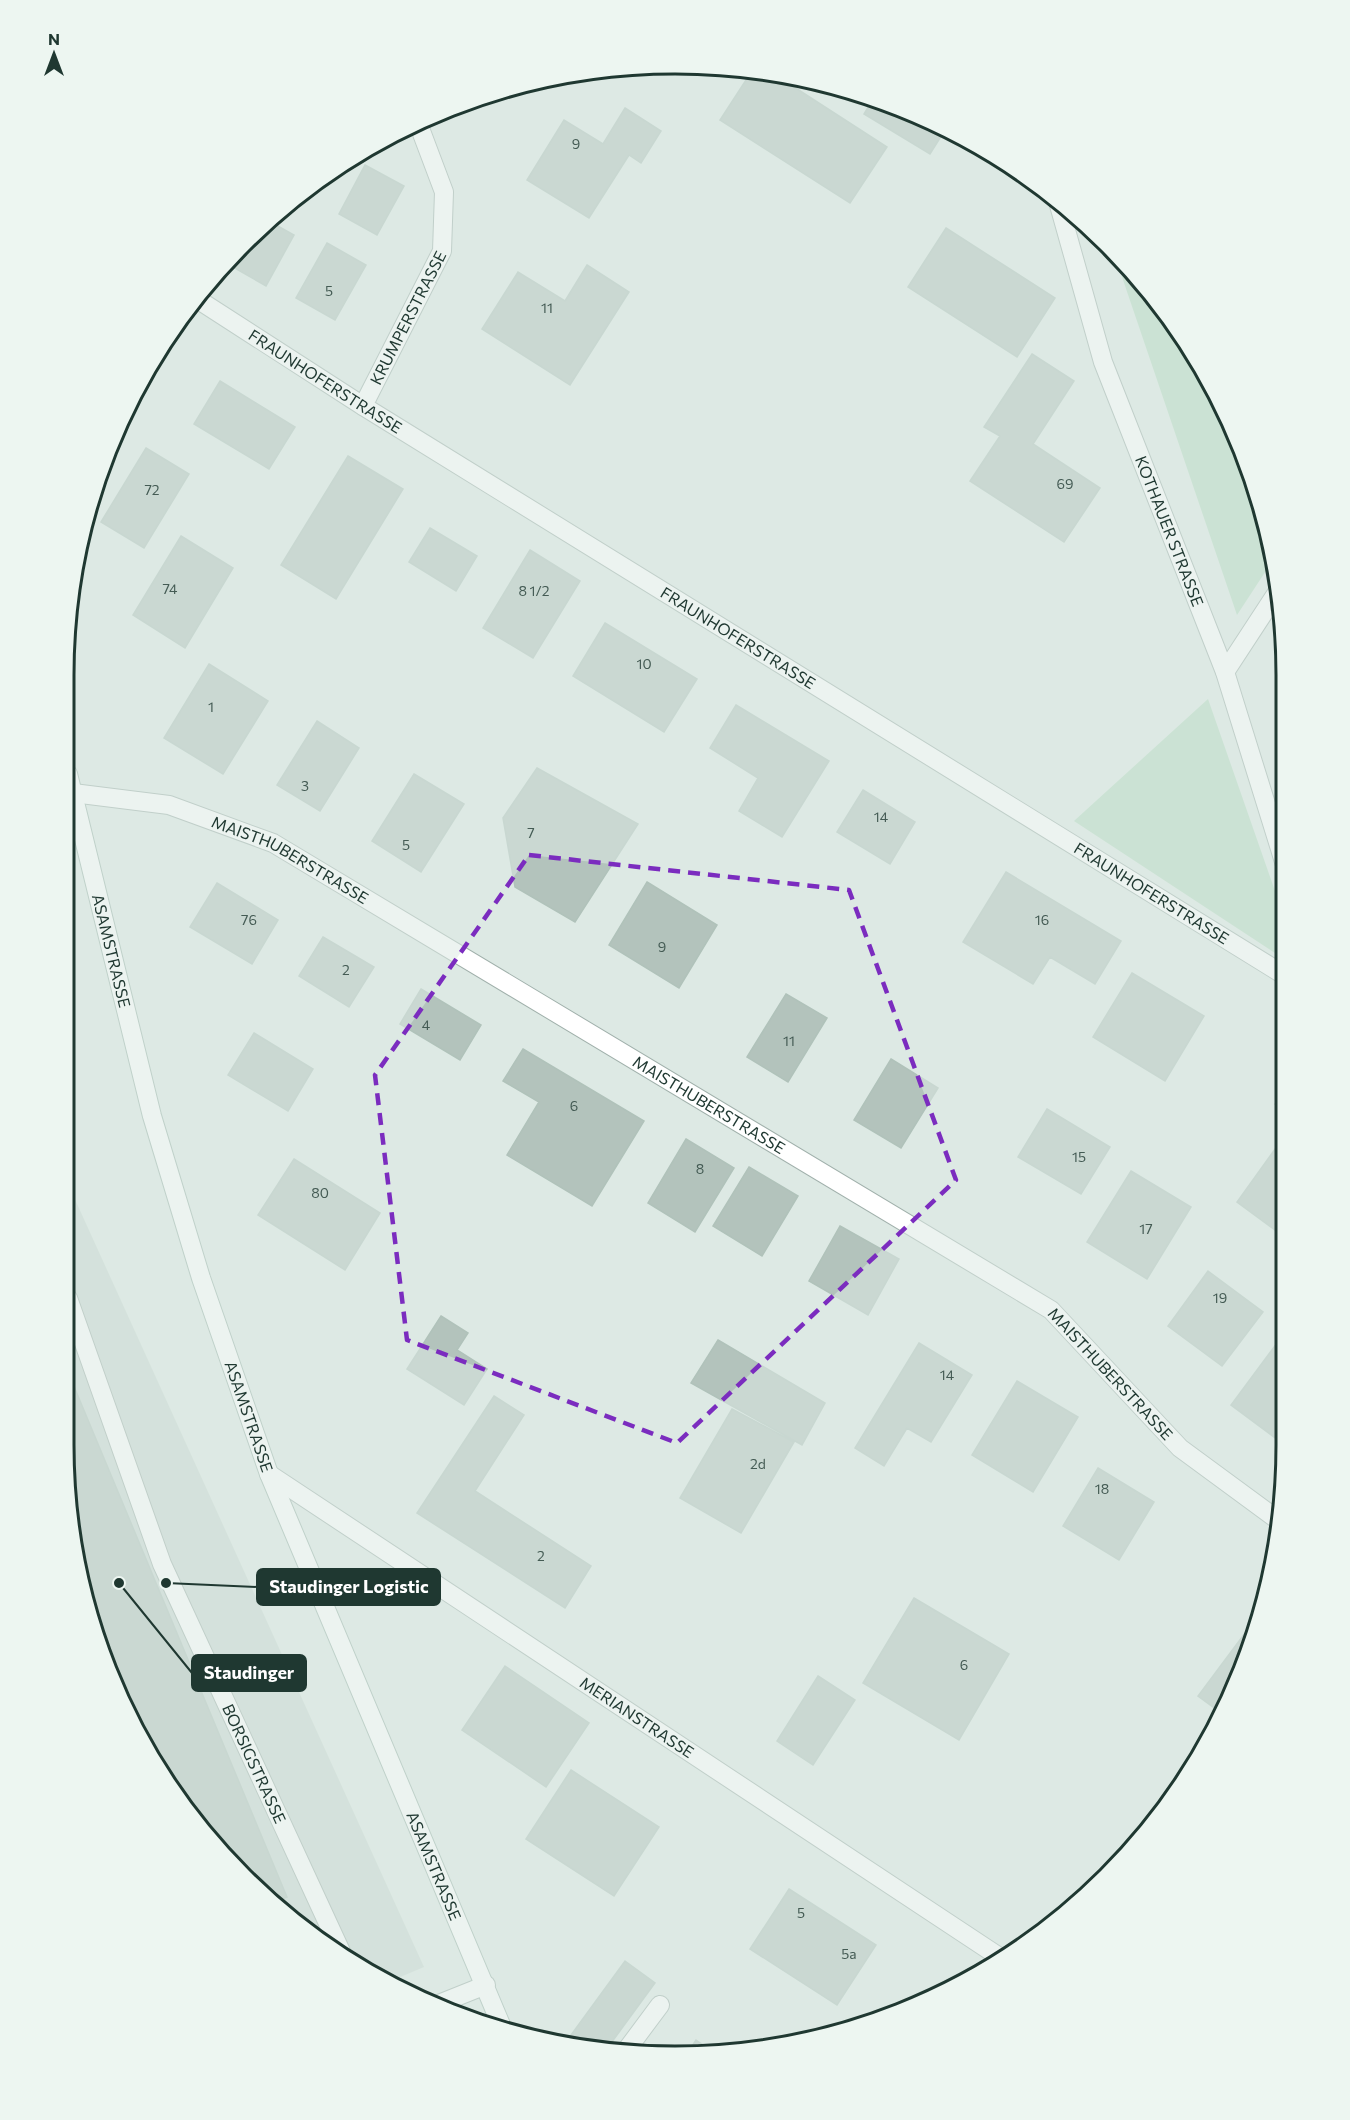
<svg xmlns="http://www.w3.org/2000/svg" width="1350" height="2120" viewBox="0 0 1350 2120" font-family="Commissioner,sans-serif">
  <rect width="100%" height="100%" fill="#dde9e4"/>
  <!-- built -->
  <path fill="#cbd8d2" d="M68,1184L424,1967L386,1983L369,1975L303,1931L242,1878L68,1525Z"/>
  <!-- green -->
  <path fill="#b6dac0" d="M1126,263L1135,272L1224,404L1266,516L1273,560L1237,615L1120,271Z
    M1208,699L1284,917V959L1074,821Z"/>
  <!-- building -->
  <path fill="#b3c3bc" stroke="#b0c2ba" stroke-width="1.5" d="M733,67L778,75L777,76L887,147L850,203L720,120L748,77Z
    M873,99L947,127L930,154L864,114Z
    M625,108L661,131L641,163L629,155L589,218L527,180L564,120L603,144Z
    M365,165L404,186L377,235L339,214Z
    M267,220L294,235L266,286L226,263Z
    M946,228L1055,298L1017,357L908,287Z
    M327,243L366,265L335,320L296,298Z
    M587,265L629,292L570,385L482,329L518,272L565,301Z
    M1032,354L1074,381L1033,444L1100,488L1064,542L970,481L1000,436L984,427Z
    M220,381L295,427L269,469L194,424Z
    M146,448L189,474L144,548L101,522Z
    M348,456L403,489L336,599L281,565Z
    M430,528L477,556L456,591L409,562Z
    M181,536L233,568L185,648L133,615Z
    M530,550L580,581L533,658L483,628Z
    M605,623L697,679L664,732L573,676Z
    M1286,650V663L1280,659Z
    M209,664L268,701L223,774L164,738Z
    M736,705L829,761L782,837L739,811L758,778L710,748Z
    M317,721L359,748L320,811L277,785Z
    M537,768L638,824L575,922L515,887L503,818Z
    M414,774L464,804L421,872L372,841Z
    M863,790L915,822L890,864L837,832Z
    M1006,872L1121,941L1095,984L1050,957L1033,984L963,942Z
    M647,882L717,925L679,988L609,945Z
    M217,883L278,920L252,964L190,927Z
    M323,937L374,967L349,1007L299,976Z
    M1132,973L1204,1016L1165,1081L1093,1037Z
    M421,989L481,1025L460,1060L400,1024Z
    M786,994L827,1018L788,1082L747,1057Z
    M254,1033L313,1069L288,1111L228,1075Z
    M523,1049L644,1121L592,1206L507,1155L539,1102L503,1081Z
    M891,1059L938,1088L901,1148L854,1120Z
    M1284,1092V1111L1275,1104Z
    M1047,1109L1110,1147L1081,1194L1018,1157Z
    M1283,1138V1236L1237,1202Z
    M686,1139L734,1168L695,1232L648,1203Z
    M294,1159L380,1213L345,1270L258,1215Z
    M749,1167L798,1196L762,1256L713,1226Z
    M1131,1171L1191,1207L1147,1279L1087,1242Z
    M840,1226L899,1259L868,1315L809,1281Z
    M1208,1271L1263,1312L1222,1366L1168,1326Z
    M441,1316L468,1333L457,1350L487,1369L464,1405L407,1369Z
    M1283,1335L1282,1443L1231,1405Z
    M718,1340L825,1403L802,1445L691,1383Z
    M919,1343L972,1375L931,1442L907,1428L884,1466L855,1448Z
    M68,1372L287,1897L272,1903L242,1878L166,1785L95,1641L68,1525Z
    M1017,1381L1078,1417L1033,1492L972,1455Z
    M494,1396L524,1415L475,1491L591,1566L565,1608L417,1513Z
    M732,1409L794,1442L741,1533L680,1498Z
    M1098,1468L1154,1502L1119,1560L1063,1526Z
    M914,1598L1009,1654L959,1740L863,1683Z
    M1257,1617L1240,1680L1221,1713L1198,1696Z
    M505,1666L589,1723L546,1787L462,1730Z
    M818,1676L855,1700L813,1765L777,1741Z
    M571,1770L659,1827L614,1896L526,1839Z
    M789,1889L876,1945L837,2005L750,1949Z
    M625,1961L655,1983L606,2050L563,2046Z
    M696,2040L713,2052L686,2055Z"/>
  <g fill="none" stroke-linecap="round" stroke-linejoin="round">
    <!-- lane casing -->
    <g stroke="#a0b0ab" stroke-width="20">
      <g id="lane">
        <path id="s1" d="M68,1298L162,1564L344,1958"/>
        <path d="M625,2052L660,2005"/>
      </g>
    </g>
    <!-- street casing -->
    <g stroke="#a0b0ab" stroke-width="20">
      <g id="street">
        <path id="s2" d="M1057,198L1103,362L1225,672L1285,865"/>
        <path id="s3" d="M194,297L363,406L1284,975"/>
        <path id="s4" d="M363,406L442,251L444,192L418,123"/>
        <path d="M1225,672L1278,591"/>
        <path id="s5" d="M73,793L169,805L273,843L1051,1310L1180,1448L1282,1523"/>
        <path id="s6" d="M269,1474L1004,1960"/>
        <path d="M436,2005L486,1985"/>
      </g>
    </g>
    <!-- secondary casing -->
    <g stroke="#9db4ab" stroke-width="20">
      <g id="secondary">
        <path id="s7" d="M68,774L152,1116L201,1278L269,1474L504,2032"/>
      </g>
    </g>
    <!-- lane -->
    <use href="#lane" stroke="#fff" stroke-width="18"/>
    <!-- street -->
    <use href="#street" stroke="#fff" stroke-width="18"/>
    <!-- secondary -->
    <use href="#secondary" stroke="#fff" stroke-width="18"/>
  </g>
  <!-- marked area -->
  <path d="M0 0H1350V2120H0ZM529,855L849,890L956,1180L677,1443L407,1340L375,1075Z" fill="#dde9e4" fill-opacity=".55" fill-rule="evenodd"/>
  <path fill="none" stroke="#7b2cbf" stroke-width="4.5" stroke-dasharray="12 8" stroke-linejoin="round" d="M529,855L849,890L956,1180L677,1443L407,1340L375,1075Z"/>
  <g text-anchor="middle" stroke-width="5" stroke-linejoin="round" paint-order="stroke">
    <!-- number labels -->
    <g font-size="14" fill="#445b54">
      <text x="576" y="149">9</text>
      <text x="329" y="296">5</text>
      <text x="547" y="313">11</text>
      <text x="1065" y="489">69</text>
      <text x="152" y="495">72</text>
      <text x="170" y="594">74</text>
      <text x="534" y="596">8 1/2</text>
      <text x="644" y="669">10</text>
      <text x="211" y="712">1</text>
      <text x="305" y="791">3</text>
      <text x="881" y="822">14</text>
      <text x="531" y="838">7</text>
      <text x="406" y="850">5</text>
      <text x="249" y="925">76</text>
      <text x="1042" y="925">16</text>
      <text x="662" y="952">9</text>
      <text x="346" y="975">2</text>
      <text x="426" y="1030">4</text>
      <text x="789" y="1046">11</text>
      <text x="574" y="1111">6</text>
      <text x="1079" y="1162">15</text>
      <text x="700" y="1174">8</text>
      <text x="320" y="1198">80</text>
      <text x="1146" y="1234">17</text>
      <text x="1220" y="1303">19</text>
      <text x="947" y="1380">14</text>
      <text x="758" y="1469">2d</text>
      <text x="1102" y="1494">18</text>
      <text x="541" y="1561">2</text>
      <text x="964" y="1670">6</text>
      <text x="801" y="1918">5</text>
      <text x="849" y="1959">5a</text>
    </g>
    <!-- street labels -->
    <g font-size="16" fill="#1f3831" stroke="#edf6f1">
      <text dy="6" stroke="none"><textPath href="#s4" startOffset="99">KRUMPERSTRASSE</textPath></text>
      <text dy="6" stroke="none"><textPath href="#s3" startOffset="156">FRAUNHOFERSTRASSE</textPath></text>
      <text dy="6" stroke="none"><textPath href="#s2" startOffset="352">KOTHAUER STRASSE</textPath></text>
      <text dy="6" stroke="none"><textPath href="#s3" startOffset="642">FRAUNHOFERSTRASSE</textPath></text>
      <text dy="6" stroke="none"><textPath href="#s5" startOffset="230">MAISTHUBERSTRASSE</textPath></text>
      <text dy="6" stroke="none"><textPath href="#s3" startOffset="1128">FRAUNHOFERSTRASSE</textPath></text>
      <text dy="6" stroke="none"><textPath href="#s7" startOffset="182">ASAMSTRASSE</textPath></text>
      <text dy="6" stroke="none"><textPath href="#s5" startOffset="716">MAISTHUBERSTRASSE</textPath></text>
      <text dy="6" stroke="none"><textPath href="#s5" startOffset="1202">MAISTHUBERSTRASSE</textPath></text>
      <text dy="6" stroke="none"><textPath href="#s7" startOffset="668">ASAMSTRASSE</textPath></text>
      <text dy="6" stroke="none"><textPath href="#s6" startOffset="441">MERIANSTRASSE</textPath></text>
      <text dy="6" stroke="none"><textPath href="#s1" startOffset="502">BORSIGSTRASSE</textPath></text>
      <text dy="6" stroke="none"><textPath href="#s7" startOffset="1154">ASAMSTRASSE</textPath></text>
    </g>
  </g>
  <!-- crop -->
  <path d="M0 0H1350V2120H0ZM675 74H675A601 601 0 0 1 1276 675V1445A601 601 0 0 1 675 2046H675A601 601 0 0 1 74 1445V675A601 601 0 0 1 675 74Z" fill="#edf6f1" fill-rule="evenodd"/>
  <path fill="none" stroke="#1f3831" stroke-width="3" d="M675 74H675A601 601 0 0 1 1276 675V1445A601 601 0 0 1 675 2046H675A601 601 0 0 1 74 1445V675A601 601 0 0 1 675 74Z"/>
  <!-- callouts -->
  <path fill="none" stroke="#1f3831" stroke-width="2" d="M166 1583L257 1587M119 1583L192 1673"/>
  <g fill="#1f3831" stroke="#edf6f1" stroke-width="2">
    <circle cx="166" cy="1583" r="6"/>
    <circle cx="119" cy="1583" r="6"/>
  </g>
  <g fill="#1f3831" stroke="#1f3831" stroke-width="2">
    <rect x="257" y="1569" width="183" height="36" rx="6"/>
    <rect x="192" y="1655" width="114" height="36" rx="6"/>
  </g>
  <g font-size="18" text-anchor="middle" font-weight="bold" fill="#fff">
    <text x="349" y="1593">Staudinger Logistic</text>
    <text x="249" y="1679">Staudinger</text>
  </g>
  <!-- north arrow -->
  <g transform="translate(54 54)" stroke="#edf6f1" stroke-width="4.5" paint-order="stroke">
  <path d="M0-4.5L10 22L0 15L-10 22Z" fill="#1f3831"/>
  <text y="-9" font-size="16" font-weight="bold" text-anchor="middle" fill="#1f3831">N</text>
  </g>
</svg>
